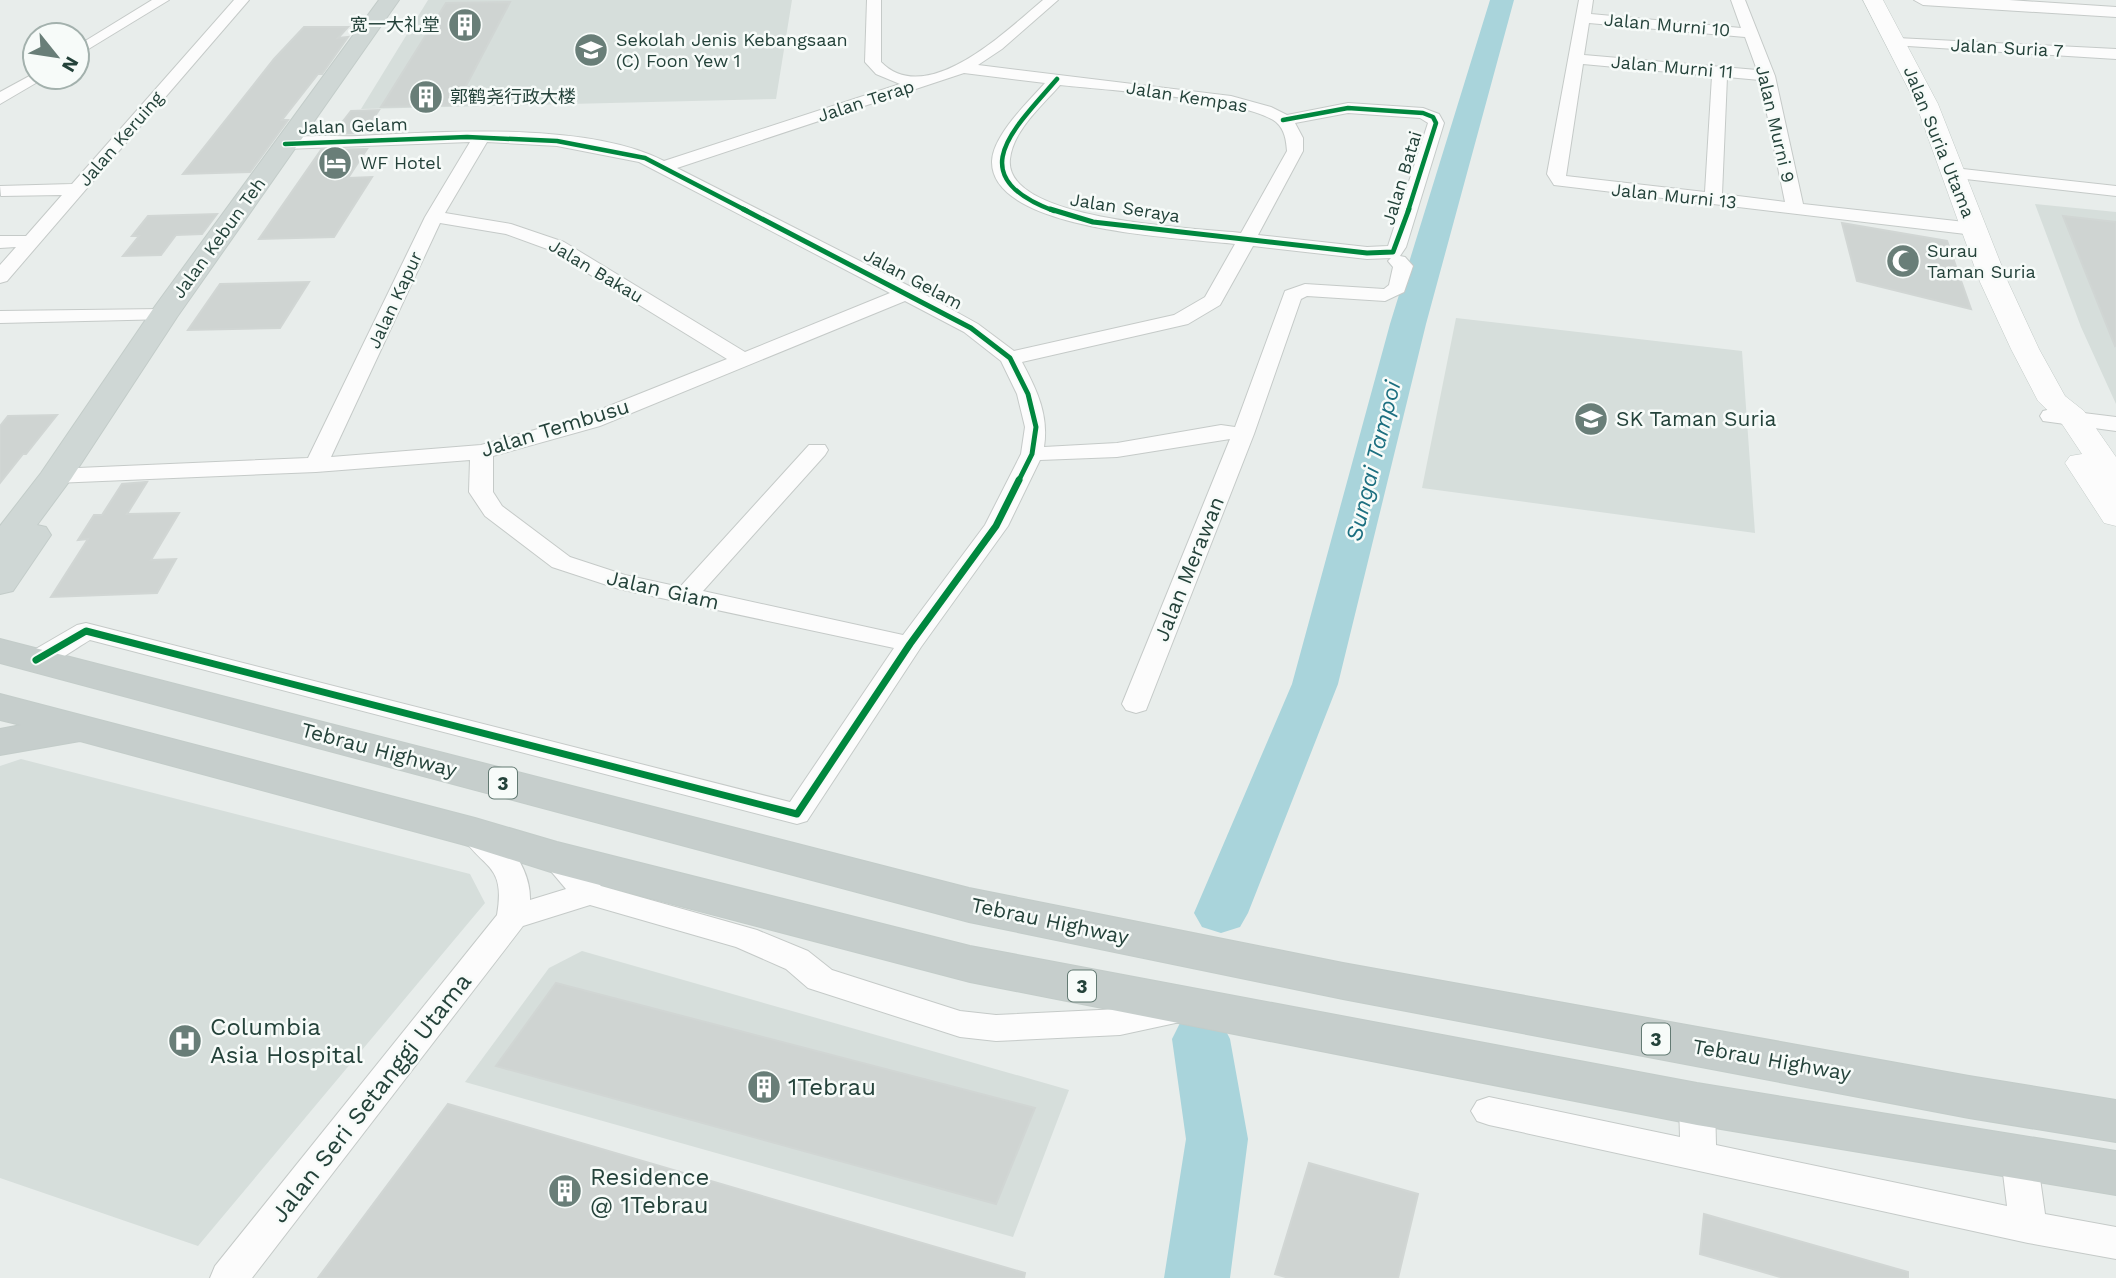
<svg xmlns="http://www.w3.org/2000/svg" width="2116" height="1278" viewBox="0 0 2116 1278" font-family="'Work Sans','Noto Sans SC',sans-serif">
  <rect width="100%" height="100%" fill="#e8edeb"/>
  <!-- built -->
  <path fill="#d6dedb" d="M428,0H792L776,99L361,109Z
    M2035,204L2116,212V404L2081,327Z
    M1456,318L1742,351L1755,533L1422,488Z
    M21,759L470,874L485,903L198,1246L0,1178V766Z
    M582,951L1069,1090L1013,1237L465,1082L549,968Z"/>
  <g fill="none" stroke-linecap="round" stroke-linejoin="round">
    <!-- river -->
    <path fill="#a9d4db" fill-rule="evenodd" d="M1490,0H1514L1426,324L1338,684L1248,913L1240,927L1221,933L1202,927L1194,913L1292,684L1390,324Z
      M1201,1016L1222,1023L1230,1039L1248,1139L1230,1278H1164L1186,1139L1172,1039L1180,1023Z"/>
  </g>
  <!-- building -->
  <path fill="#cfd4d2" stroke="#d1d6d4" stroke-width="2" d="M510,2L456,105L381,107L446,3Z
    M304,27H348L338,38L348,37L322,74H318L282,120H288L250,172L183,174L274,59Z
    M379,110L364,133L333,134L351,111Z
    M367,149L348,178L372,177L334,237L259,239L321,150Z
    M217,214L202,234L176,235L161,255L123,256L139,236H132L148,216Z
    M2063,216L2116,222V345L2115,346Z
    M1842,223L1947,241L1971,309L1857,281Z
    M309,282L280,328L188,330L220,284Z
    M57,415L26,454H23L0,483V426L8,416Z
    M147,482L127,514L179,513L151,560L176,559L157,593L51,597L88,539L78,540L94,515H102L122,484Z
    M556,983L1035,1108L996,1204L496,1066Z
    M448,1104L1025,1273L1024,1278H318Z
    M1309,1163L1418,1194L1398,1278H1289L1275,1274Z
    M1704,1214L1908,1272V1278H1784L1700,1254Z"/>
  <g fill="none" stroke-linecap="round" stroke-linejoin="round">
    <!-- minor casing -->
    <g stroke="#c5cac8" stroke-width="2">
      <path id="minor" d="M152,0H169L77,56V46Z
        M234,0H249L7,281L0,283V265L16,247L0,248V236H26L62,195L1,196L0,186L72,184Z
        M867,0H881V62C927,109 1007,30 1043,0H1058L1002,49L978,65L1231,96L1271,107L1287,115L1348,103L1423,108L1439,114L1444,123L1406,247L1400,256L1405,257L1413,266L1404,292L1385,301L1307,296L1301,299L1254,434L1146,710L1136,713L1126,710L1122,704L1230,439L1117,457L1040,460L1008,526L921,647L807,821L797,824L90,640C71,651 48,671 27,666L23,660L27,654L77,625L86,623L790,802L894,648L619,589L552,567L485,516L469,492L470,460L316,472L55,483L47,481L43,476L47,471L55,469L308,458L425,217L470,142L285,149L277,144L279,140C304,134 333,137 359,136C443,131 589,122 664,161L900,84L876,74L865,62ZM964,73L1045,83C1029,101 993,135 992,161C990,232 1186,238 1235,244L1205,297L1174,315L1014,351L978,324L915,289L677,168ZM1060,85C1104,90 1247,99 1276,122C1285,130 1286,140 1287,151L1241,233C1199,228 1003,222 1010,159C1013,130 1043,105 1060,85ZM1348,113L1420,118L1428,123L1388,246L1367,247L1258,235L1303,151V138L1295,123ZM487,142L557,146L639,162L890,293L745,352L564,242L511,224L445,213ZM440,223L506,234L550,250L727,359L584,416L481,445L331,457ZM1253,246L1367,259L1391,258L1388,261L1393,267L1389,285L1384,289L1305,284L1285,291L1235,427L1221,425L1117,443L1044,447C1049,415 1037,390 1022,362L1188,324L1220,305ZM905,301L964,332L1001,361L1017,394L1025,427L1021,454L985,525L903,635L703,591L825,455L828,450L825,445H809L680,587L625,575L570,557L502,506L493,492V456L600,426Z
        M1579,0H1593L1591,14L1741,28L1731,0H1745L1775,76L1803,204L1974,223L1983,229L1974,235L1554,185L1547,174ZM1589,23L1745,37L1757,70L1584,55ZM1583,64L1712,76L1705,192L1566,176ZM1727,77L1760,80L1785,202L1722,194Z
        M1897,38L2116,49V59L1892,45L1890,42Z
        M35,73V77H44L41,80L0,104V92Z
        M1954,168L2116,186V196L1948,177L1945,173L1948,169Z
        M163,309L170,311L173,315L170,319L0,323V311Z
        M2051,409L2116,417V431L2043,421L2040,416L2043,411Z
        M475,823C505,831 531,869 530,900L566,889L539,857L543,849L554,846L565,849L601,886L757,930L808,951L832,970L960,1011L996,1015L1120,1009L1182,997L1194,1001L1199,1010L1194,1019L1120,1035L996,1041L960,1037L808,988L786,969L736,947L590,905L523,926L252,1278H210L215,1266L497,915C506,862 482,870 460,833L464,826Z
        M1697,1090L1709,1094L1715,1104L1716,1145L2007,1206L2001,1157L2006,1146L2019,1142L2032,1146L2037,1157L2045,1214L2116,1227V1259L2028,1243L1489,1125L1477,1121L1471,1111L1477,1101L1489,1097L1680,1137L1679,1104L1685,1094Z"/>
    </g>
    <!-- tertiary casing -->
    <g stroke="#c5cac8" stroke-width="2">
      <path id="tertiary" d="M1914,0H2009L2116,7V17L1923,5Z"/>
    </g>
    <!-- secondary casing -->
    <g stroke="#c3cbc8" stroke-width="1">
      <path id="secondary" d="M1863,0H1883L1938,104L2008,282L2039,349L2065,396L2084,411L2116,457V526L2104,523L2065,463L2070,456L2082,454L2062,424L2038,401L2011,349L1980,282L1916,104Z"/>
    </g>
    <!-- primary casing -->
    <g stroke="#c3ccc9" stroke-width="2">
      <path id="primary" d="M379,0H399L177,317L71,479L37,525L46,527L51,535L13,591L0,594V526L41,473L153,309Z"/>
    </g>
    <!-- trunk casing -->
    <g stroke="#c3ccc9" stroke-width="2">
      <path id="trunk" d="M0,639L969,888L1343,963L1969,1076L2116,1100V1142L1969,1118L1343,999L969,922L0,663Z
        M0,694L475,818L557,842L970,946L1697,1083L2116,1151V1195L1697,1125L970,982L554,873L465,845L80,741L0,755V729L21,725L0,720Z"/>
    </g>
    <!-- minor -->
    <use href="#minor" fill="#fcfcfc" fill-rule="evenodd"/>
    <!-- tertiary -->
    <use href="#tertiary" fill="#fcfcfc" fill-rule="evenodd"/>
    <!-- secondary -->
    <use href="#secondary" fill="#fcfcfc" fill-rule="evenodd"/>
    <!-- primary -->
    <use href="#primary" fill="#cfd7d5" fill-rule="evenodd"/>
    <!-- trunk -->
    <use href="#trunk" fill="#c6cecc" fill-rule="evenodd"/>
    <!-- cycleway-far2 casing -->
    <g stroke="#f7fbf9" stroke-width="7">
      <path id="cycleway-far2" d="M1283,120L1348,108L1423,113L1433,117L1436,123L1408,211
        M285,144L467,137L557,141L645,158L747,211
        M1054,211C960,176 1014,129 1057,79"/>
    </g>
    <!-- cycleway-far1 casing -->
    <g stroke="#f7fbf9" stroke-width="9">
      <path id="cycleway-far1" d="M743,209L971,328L1010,358L1028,394L1036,427L1032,454L1018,482
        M1050,209L1093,222L1367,253L1393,252L1409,209"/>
    </g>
    <!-- cycleway casing -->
    <g stroke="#f7fbf9" stroke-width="11">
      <path id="cycleway" d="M36,660L86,631L797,814L910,644L996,526L1019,480"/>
    </g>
    <!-- cycleway-far2 -->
    <use href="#cycleway-far2" stroke="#00873e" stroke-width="4.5"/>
    <!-- cycleway-far1 -->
    <use href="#cycleway-far1" stroke="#00873e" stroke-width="5"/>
    <!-- cycleway -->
    <use href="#cycleway" stroke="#00873e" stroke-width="7"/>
  </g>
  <!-- icons -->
  <defs>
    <g id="building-disc" transform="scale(1.75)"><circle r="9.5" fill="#697e78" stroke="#f7fbf9"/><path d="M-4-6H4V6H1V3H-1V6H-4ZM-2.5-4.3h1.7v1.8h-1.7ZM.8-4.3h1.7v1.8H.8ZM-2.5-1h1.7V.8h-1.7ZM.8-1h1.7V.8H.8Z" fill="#fff"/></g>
    <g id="school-disc" transform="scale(1.75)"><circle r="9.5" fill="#697e78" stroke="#f7fbf9"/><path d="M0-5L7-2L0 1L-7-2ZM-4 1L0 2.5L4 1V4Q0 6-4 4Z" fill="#fff"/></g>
    <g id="hotel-disc" transform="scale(1.75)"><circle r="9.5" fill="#697e78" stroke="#f7fbf9"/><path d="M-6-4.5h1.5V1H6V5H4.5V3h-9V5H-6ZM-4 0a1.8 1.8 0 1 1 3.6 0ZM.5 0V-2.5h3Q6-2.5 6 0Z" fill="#fff"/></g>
    <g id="mosque-disc" transform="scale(1.75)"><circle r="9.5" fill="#697e78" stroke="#f7fbf9"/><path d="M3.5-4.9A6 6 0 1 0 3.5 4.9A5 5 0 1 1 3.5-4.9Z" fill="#fff"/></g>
    <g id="hospital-disc" transform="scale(1.75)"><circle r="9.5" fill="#697e78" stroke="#f7fbf9"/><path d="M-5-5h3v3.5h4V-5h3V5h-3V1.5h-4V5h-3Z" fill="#fff"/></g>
  </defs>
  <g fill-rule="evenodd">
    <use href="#building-disc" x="465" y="25"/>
    <use href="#school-disc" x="591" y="50"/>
    <use href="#building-disc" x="426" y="97"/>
    <use href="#hotel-disc" x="335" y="163"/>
    <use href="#mosque-disc" x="1903" y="261"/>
    <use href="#school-disc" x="1591" y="419"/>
    <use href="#hospital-disc" x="185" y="1041"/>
    <use href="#building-disc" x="764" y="1087"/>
    <use href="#building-disc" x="565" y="1191"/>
  </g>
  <g text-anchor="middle" stroke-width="5" stroke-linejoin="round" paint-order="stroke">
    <!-- far-poi labels -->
    <g font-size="18" fill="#24423a" stroke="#f7fbf9" text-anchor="start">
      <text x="440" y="31" text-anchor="end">宽一大礼堂</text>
      <text x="616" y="46">Sekolah Jenis Kebangsaan<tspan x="616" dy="21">(C) Foon Yew 1</tspan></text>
      <text x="450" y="103">郭鹤尧行政大楼</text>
      <text x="360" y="169">WF Hotel</text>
      <text x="1927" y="257">Surau<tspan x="1927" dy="21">Taman Suria</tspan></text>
    </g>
    <!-- far-street labels -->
    <g font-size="18" fill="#24423a" stroke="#f7fbf9">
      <text transform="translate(1667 25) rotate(5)" y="6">Jalan Murni 10</text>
      <text transform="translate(2007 48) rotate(3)" y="6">Jalan Suria 7</text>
      <text transform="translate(1672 67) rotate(5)" y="6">Jalan Murni 11</text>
      <text transform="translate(1187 97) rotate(9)" y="6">Jalan Kempas</text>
      <text transform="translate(866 101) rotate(-18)" y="6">Jalan Terap</text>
      <text transform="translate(1775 124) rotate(77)" y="6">Jalan Murni 9</text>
      <text transform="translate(353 126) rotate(-2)" y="6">Jalan Gelam</text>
      <text transform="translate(121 139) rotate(-49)" y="6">Jalan Keruing</text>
      <text transform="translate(1939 142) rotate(68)" y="6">Jalan Suria Utama</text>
      <text transform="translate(1402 178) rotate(-73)" y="6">Jalan Batai</text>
      <text transform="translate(1674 196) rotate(6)" y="6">Jalan Murni 13</text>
      <text transform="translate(1125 208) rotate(9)" y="6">Jalan Seraya</text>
      <text transform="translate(219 238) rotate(-54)" y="6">Jalan Kebun Teh</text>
      <text transform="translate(596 271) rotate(31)" y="6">Jalan Bakau</text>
      <text transform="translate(913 279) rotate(28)" y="6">Jalan Gelam</text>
      <text transform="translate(395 300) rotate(-65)" y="6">Jalan Kapur</text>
    </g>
    <!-- shield labels -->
    <g fill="#f7fbf9" stroke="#637a73" stroke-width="2">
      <rect x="489" y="767.5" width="28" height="31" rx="5"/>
      <rect x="1068" y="970.5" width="28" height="31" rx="5"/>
      <rect x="1642" y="1023.5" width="28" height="31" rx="5"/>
    </g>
    <g font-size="19" font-weight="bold" fill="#24423a">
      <text x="503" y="790">3</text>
      <text x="1082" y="993">3</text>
      <text x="1656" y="1046">3</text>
    </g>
    <!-- poi labels -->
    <g font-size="21" fill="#24423a" stroke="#f7fbf9" text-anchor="start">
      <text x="1616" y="426">SK Taman Suria</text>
    </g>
    <!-- street labels -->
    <g font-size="21" fill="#24423a" stroke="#f7fbf9">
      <text transform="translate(555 428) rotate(-17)" y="7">Jalan Tembusu</text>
      <text transform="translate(1189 569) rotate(-68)" y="7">Jalan Merawan</text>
      <text transform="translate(663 590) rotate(13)" y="7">Jalan Giam</text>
      <text transform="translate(379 750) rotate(15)" y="7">Tebrau Highway</text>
      <text transform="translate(1050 921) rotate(12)" y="7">Tebrau Highway</text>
      <text transform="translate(1772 1060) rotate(10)" y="7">Tebrau Highway</text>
    </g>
    <!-- water labels -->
    <g font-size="23" font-style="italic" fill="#1c6f80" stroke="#f7fbf9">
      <text transform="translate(1373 461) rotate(-76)" y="8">Sungai Tampoi</text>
    </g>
    <!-- near-poi labels -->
    <g font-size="24" fill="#24423a" stroke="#f7fbf9" text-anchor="start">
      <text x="210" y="1035">Columbia<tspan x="210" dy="28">Asia Hospital</tspan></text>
      <text x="788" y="1095">1Tebrau</text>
      <text x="590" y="1185">Residence<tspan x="590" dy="28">@ 1Tebrau</tspan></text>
    </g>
    <!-- near-street labels -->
    <g font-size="24" fill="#24423a" stroke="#f7fbf9">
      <text transform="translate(371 1098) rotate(-52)" y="8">Jalan Seri Setanggi Utama</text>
    </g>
  </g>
  <!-- north arrow -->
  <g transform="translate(56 56) rotate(120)"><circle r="33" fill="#f7fbf9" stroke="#a3b1ad" stroke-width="2"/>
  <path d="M0-5L12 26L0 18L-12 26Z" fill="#697e78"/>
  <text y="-10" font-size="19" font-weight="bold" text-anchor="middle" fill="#24423a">N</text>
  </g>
</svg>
